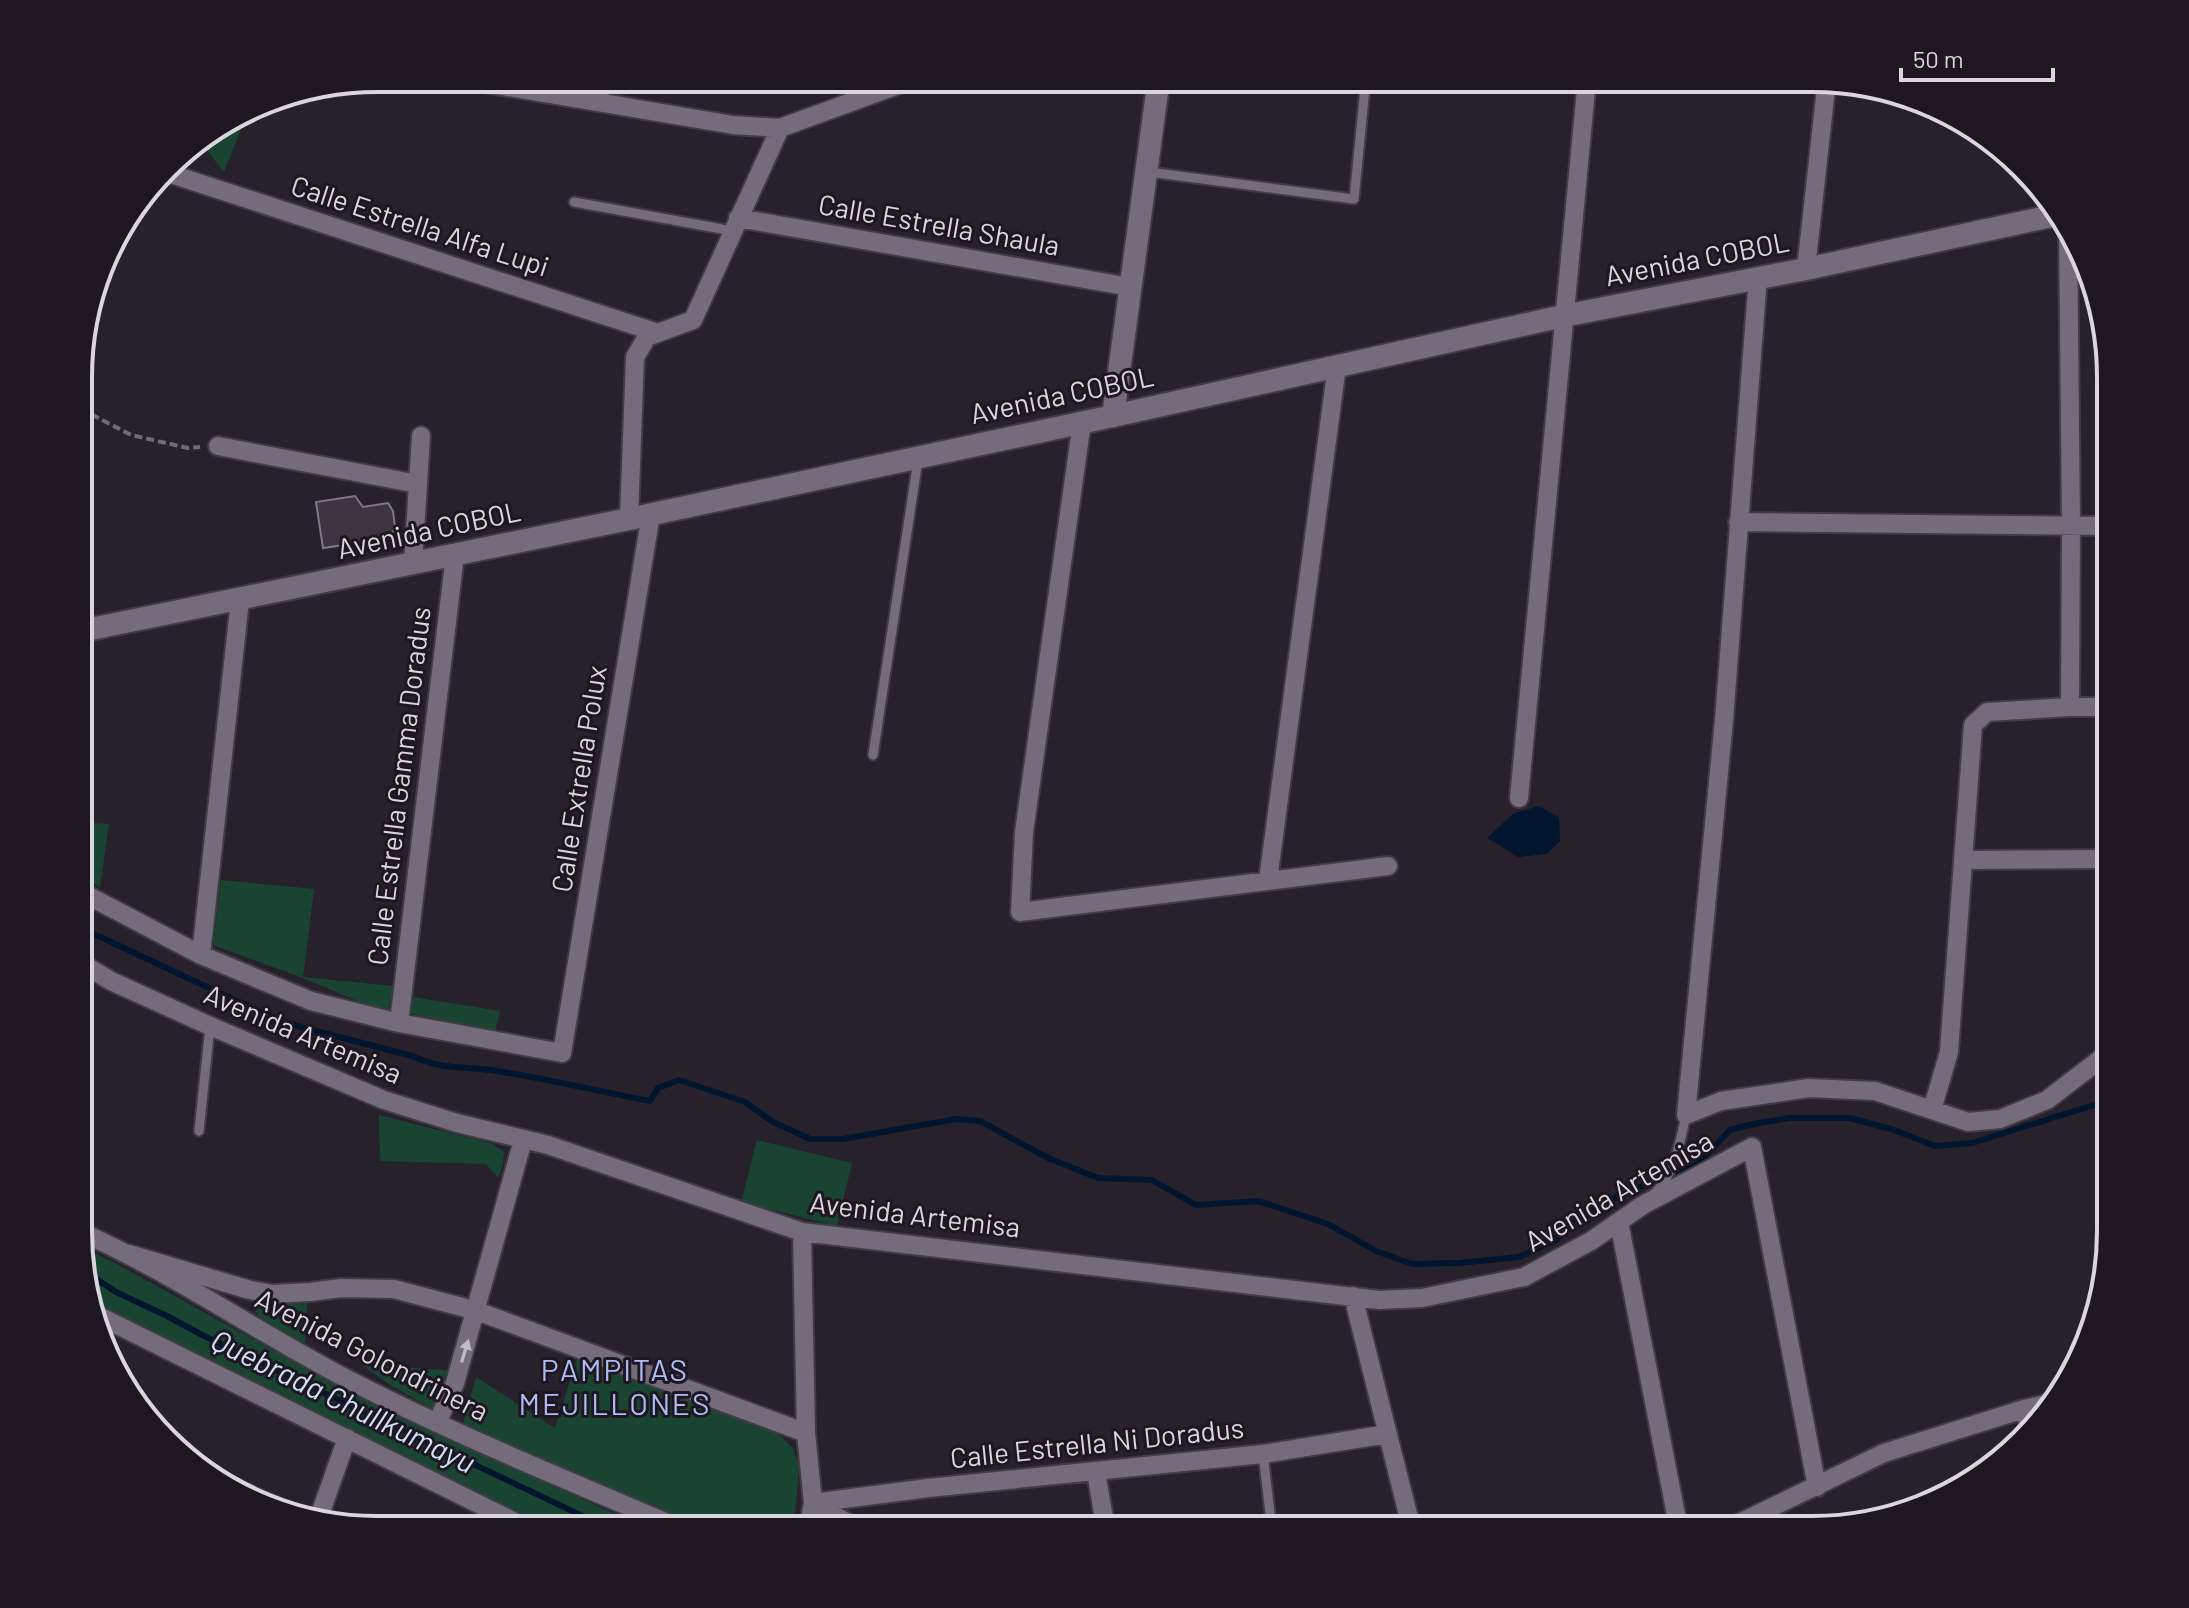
<svg xmlns="http://www.w3.org/2000/svg" width="2189" height="1608" viewBox="0 0 2189 1608" font-family="Barlow,sans-serif">
  <rect width="100%" height="100%" fill="#27212c"/>
  <!-- green -->
  <path fill="#1a4432" d="M249,109L224,172L199,140Z
    M81,822L109,824L100,887L81,876Z
    M221,880L314,889L303,977L393,986L388,1014L303,978L213,945Z
    M413,997L500,1011L495,1032L409,1013Z
    M379,1115L493,1144L504,1152L503,1164L498,1178L486,1164L380,1161Z
    M757,1140L852,1163L837,1226L741,1202Z
    M81,1247L115,1263L352,1394L466,1444L648,1530L546,1529L92,1304L81,1270Z
    M307,1302L305,1345L260,1318L255,1310L264,1304Z
    M577,1359L777,1433L793,1448L799,1466L794,1530H704L466,1428L464,1420L476,1377L555,1428Z
    M362,1365L448,1370L432,1409L389,1384Z"/>
  <!-- water -->
  <path fill="#01152e" d="M1538,806L1559,817L1560,841L1547,854L1519,857L1487,838L1513,814Z"/>
  <g fill="none" stroke-linecap="round" stroke-linejoin="round">
    <!-- stream -->
    <path stroke="#01152e" stroke-width="6" d="M81,928L282,1022L412,1056C443,1070 460,1066 491,1070C544,1078 597,1091 650,1101L658,1088L679,1080L745,1102L773,1122L810,1139H843L956,1119L980,1121L1050,1159L1098,1178L1152,1180L1196,1205L1258,1201L1328,1224L1376,1251L1412,1264L1459,1263L1519,1257L1556,1240L1585,1213L1625,1193L1698,1164L1730,1130L1753,1124L1790,1118H1850L1891,1129L1935,1146L1972,1143L2110,1100
      M81,1269L116,1292L167,1316L204,1336L610,1529"/>
  </g>
  <!-- building -->
  <path fill="#3c343f" stroke="#807784" stroke-width="2" d="M355,496L363,507L388,503L393,511L395,527L390,538L323,548L316,502Z"/>
  <g fill="none" stroke-linecap="round" stroke-linejoin="round">
    <!-- service casing -->
    <g stroke="#403b44" stroke-width="13">
      <path id="service" d="M1149,172L1354,199L1366,78
        M574,202L733,231
        M873,755L918,460
        M199,1131L210,1026
        M1655,1193C1675,1173 1680,1142 1686,1115
        M1263,1454L1272,1530
        M197,1469L219,1476L315,1519"/>
    </g>
    <!-- minor casing -->
    <g stroke="#403b44" stroke-width="22">
      <path id="minor" d="M455,78L733,125L780,128L917,78
        M599,78L600,102
        M165,172L658,333
        M738,218L1130,287
        M2068,229L2071,525L2070,707
        M1806,269L1827,79
        M1758,277L1724,720L1686,1115L1721,1101L1809,1088L1875,1091L1968,1122L2000,1119L2047,1100L2103,1057L2110,1056
        M1082,422L1024,832L1020,912L1388,866
        M218,446L418,484
        M629,519L635,357L647,337L693,320L780,128
        M1738,522L2110,526
        M413,564L421,436
        M1519,798L1587,79
        M1963,860L2110,859
        M1268,880L1337,366
        M81,892L201,955L311,1001L399,1023L562,1053L651,514
        M201,955L240,600
        M81,963L111,981L210,1026L384,1100L457,1123L548,1145L802,1232L1379,1300L1422,1298L1524,1277L1591,1241L1643,1205L1752,1147L1817,1487
        M399,1023L455,555
        M1932,1110L1949,1052L1973,725L1987,712L2070,707H2110
        M1619,1222L1679,1530
        M81,1232C175,1274 260,1334 351,1381C460,1437 572,1482 684,1530
        M802,1232L806,1433L813,1503L808,1530
        M129,1254L250,1290L272,1294L310,1292L341,1288L394,1289L477,1311L806,1433
        M1353,1296L1412,1530
        M95,1314L529,1529
        M2024,1409L2030,1429
        M437,1423L455,1383L523,1140
        M1096,1472L1106,1530
        M813,1503L928,1488L1263,1454L1387,1434
        M813,1503L860,1530
        M318,1520L347,1438
        M1725,1530L1884,1453L2024,1409L2055,1402"/>
    </g>
    <!-- tertiary casing -->
    <g stroke="#403b44" stroke-width="26">
      <path id="tertiary" d="M1113,416L1159,78"/>
    </g>
    <!-- secondary casing -->
    <g stroke="#403b44" stroke-width="26">
      <path id="secondary" d="M81,631L629,519L1113,416L1563,316L1806,269L2056,215"/>
    </g>
    <!-- path -->
    <path stroke="#706b74" stroke-width="4" stroke-dasharray="8 4" stroke-linecap="butt" d="M81,409L131,435L188,448L200,447"/>
    <!-- service -->
    <use href="#service" stroke="#746c7a" stroke-width="9"/>
    <!-- minor -->
    <use href="#minor" stroke="#746c7a" stroke-width="18"/>
    <!-- tertiary -->
    <use href="#tertiary" stroke="#746c7a" stroke-width="22"/>
    <!-- secondary -->
    <use href="#secondary" stroke="#746c7a" stroke-width="22"/>
  </g>
  <!-- one-way arrows -->
  <defs><path id="oneway-solid" d="M-6-.8H1V-3.2L6.5 0L1 3.2V.8H-6Z" transform="scale(2)"/></defs>
  <use fill="#c0bcc4" href="#oneway-solid" transform="translate(465 1351) rotate(-73)"/>
  <g text-anchor="middle" stroke-width="6" stroke-linejoin="round" paint-order="stroke">
    <!-- street labels -->
    <g font-size="28" fill="#dad6dd" stroke="#1e1722">
      <text transform="translate(939 225) rotate(10)" y="10">Calle Estrella Shaula</text>
      <text transform="translate(420 226) rotate(18)" y="10">Calle Estrella Alfa Lupi</text>
      <text transform="translate(1697 259) rotate(-11)" y="10">Avenida COBOL</text>
      <text transform="translate(1062 395) rotate(-12)" y="10">Avenida COBOL</text>
      <text transform="translate(429 530) rotate(-12)" y="10">Avenida COBOL</text>
      <text transform="translate(579 779) rotate(-81)" y="10">Calle Extrella Polux</text>
      <text transform="translate(399 786) rotate(-83)" y="10">Calle Estrella Gamma Doradus</text>
      <text transform="translate(303 1034) rotate(23)" y="10">Avenida Artemisa</text>
      <text transform="translate(1619 1191) rotate(-30)" y="10">Avenida Artemisa</text>
      <text transform="translate(915 1215) rotate(7)" y="10">Avenida Artemisa</text>
      <text transform="translate(372 1355) rotate(27)" y="10">Avenida Golondrinera</text>
      <text transform="translate(1097 1443) rotate(-6)" y="10">Calle Estrella Ni Doradus</text>
    </g>
    <!-- neighbourhood labels -->
    <g font-size="30" letter-spacing="2" fill="#adbdf4" stroke="#1e1722">
      <text x="615" y="1381">PAMPITAS<tspan x="615" dy="34">MEJILLONES</tspan></text>
    </g>
    <!-- water labels -->
    <g font-size="30" font-style="italic" fill="#d1e2f8" stroke="#1e1722">
      <text transform="translate(343 1402) rotate(26)" y="10">Quebrada Chullkumayu</text>
    </g>
  </g>
  <!-- crop -->
  <path d="M0 0H2189V1608H0ZM377 92H1812A285 285 0 0 1 2097 377V1231A285 285 0 0 1 1812 1516H377A285 285 0 0 1 92 1231V377A285 285 0 0 1 377 92Z" fill="#1e1722" fill-rule="evenodd"/>
  <path fill="none" stroke="#dad6dd" stroke-width="4" d="M377 92H1812A285 285 0 0 1 2097 377V1231A285 285 0 0 1 1812 1516H377A285 285 0 0 1 92 1231V377A285 285 0 0 1 377 92Z"/>
  <!-- scale -->
  <path d="M1901 68v12h152v-12" fill="none" stroke="#dad6dd" stroke-width="4"/>
  <text x="1913" y="68" font-size="24" fill="#dad6dd" stroke="#1e1722" stroke-width="6" paint-order="stroke">50 m</text>
</svg>
